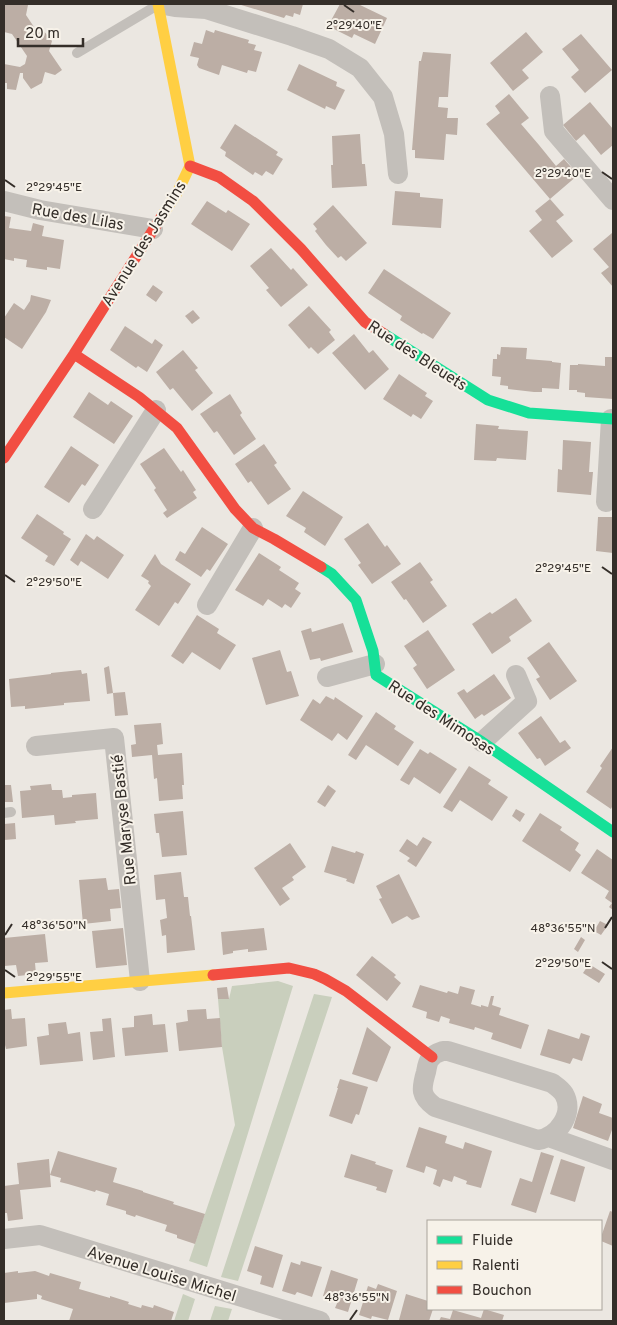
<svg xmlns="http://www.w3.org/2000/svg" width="617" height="1325" viewBox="0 0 617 1325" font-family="Overpass,sans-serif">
  <rect width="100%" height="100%" fill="#ebe7e1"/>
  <!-- green -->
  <path fill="#c9cfbd" d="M278,981L293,986L207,1267L189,1261L235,1125L222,1047L218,999H229L232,986Z
    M314,994L332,997L238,1281L221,1277Z
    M183,1294L195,1299L188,1321H174Z
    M215,1306L232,1309L228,1321H210Z"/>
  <!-- building -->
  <path fill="#bcaea5" d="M4,4H22L28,5L26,15L38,33L43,30L52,41L49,51L62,70L55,75L45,72L42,83L31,89L23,78V73H20L16,90L7,89V83H4V64L20,67L25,64L27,56L12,34L4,32Z
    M238,4H303L300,15L294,13L293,17L286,15L284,18Z
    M340,4H358L387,18L375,44L354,34L352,38L328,26Z
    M206,30L214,33L215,30L242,38L249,40L248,43L256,45L254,50L262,52L256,72L248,70L247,73L222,65L219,75L199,68L197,65L199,58L190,56L194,42L202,44Z
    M526,32L543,52L522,70L529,78L513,91L490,63Z
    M581,34L612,70L585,93L571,77L579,70L562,49Z
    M423,52L451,54L448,97H439L438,107L448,108L447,118H458L457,135L446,134L444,160L415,158V150H412L419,61H421Z
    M299,64L337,82L336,86L345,90L335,110L326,106L325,109L287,90Z
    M509,94L529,118L521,124L539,145L556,166L564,159L578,175L550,199L564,215L556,221L573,241L552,258L529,231L542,220L535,211L550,199L486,124L500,113L495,106Z
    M590,102L613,129V145L601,155L584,134L576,141L563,125Z
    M235,124L278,152L276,155L283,159L273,175L266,171L262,176L255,172L253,175L225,156L226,152L220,148Z
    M360,134L362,164H365L367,186L332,188L331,165H333L332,136Z
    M395,191L420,193V197L443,199L441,228L392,225Z
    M207,201L226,213L228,210L250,224L232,251L191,224Z
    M333,205L367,243L346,261L341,256L338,258L326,245L315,231L317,229L313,224Z
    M4,216L11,217L9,228L31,231L33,223L44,226L42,236L64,240L60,269L47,267V270L26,267L27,260L14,258V261L4,259Z
    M612,233L613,235V287L601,273L609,267L593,249Z
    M271,248L291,270L293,268L308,285L281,307L266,290L269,288L250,266Z
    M384,269L451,313L433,339L423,333L422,334L400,320L402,316L368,293Z
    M153,285L163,292L156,302L146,295Z
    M31,295L51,300L46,312L22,349L4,337V318L14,303L24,310L30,301Z
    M309,306L331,330L329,332L335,340L318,354L311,347L309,349L288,325Z
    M193,310L200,318L192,324L185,316Z
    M125,326L152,344L155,339L163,345L147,372L138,366L136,368L110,350Z
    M354,334L369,353L373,350L389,369L365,390L332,353Z
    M501,347L527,348L526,359L552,361V362L561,363L559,389L542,388V392H534L508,389V386L500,385L501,377L492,376L493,359H497V354L500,355Z
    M183,350L198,368L195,370L213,393L192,411L173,388L170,390L156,372Z
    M605,357H613V399L585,397V393L577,392V390H569L570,365H578V364L605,366Z
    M399,374L427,393L425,396L433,401L421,419L413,414L411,417L383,399Z
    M89,392L108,405L111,401L133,416L114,444L73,417Z
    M230,394L242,413L240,415L256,439L234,455L217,431L214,433L200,414Z
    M476,424L499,426L498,429L528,431L526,460L497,458L496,461L474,460Z
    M563,440L591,442L589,472H593L591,495L557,492L558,469L562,470Z
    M264,444L277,463L274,465L291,489L268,505L251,481L248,483L235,464Z
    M71,446L99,465L85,486L82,484L69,503L44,487Z
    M164,448L181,472L183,470L196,490L193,492L197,498L167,518L163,513L167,510L154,490L156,488L140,464Z
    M303,491L343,517L325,546L304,532L306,528L286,516Z
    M37,514L64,532L63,534L71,539L54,566L45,561L48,556L21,538Z
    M598,517H613V553L596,551Z
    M368,523L385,547L387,545L401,564L372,584L358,565L361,563L344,539Z
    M202,527L228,544L210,571L207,569L201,577L175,560L180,551L185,554Z
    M86,534L94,540L97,536L124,555L108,579L81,561L78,566L70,560Z
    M259,553L281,567L279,570L299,583L295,589L301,593L291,608L285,604L282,608L268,599L263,606L235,590Z
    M155,554L161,564L191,584L178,604L175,602L159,626L135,610L151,586L148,583L149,581L141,576Z
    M420,562L433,580L430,582L447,606L423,623L406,599L404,600L391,582Z
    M516,598L532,621L509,637L511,641L492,654L472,624L490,612L492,614Z
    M197,615L219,629L217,633L236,645L220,670L192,652L183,664L171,656Z
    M343,623L353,652L321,661L320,658L310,660L301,631L311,628L312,632Z
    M428,630L455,670L427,689L413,668L417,665L404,646Z
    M549,642L577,681L550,700L536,679L540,677L527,658Z
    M280,650L287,672L291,671L299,696L266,705L252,658Z
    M109,666L113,693L107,694L104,668Z
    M81,670L82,674L87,673L90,701L64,703V705L25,709V706L11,707L9,679L51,674V673Z
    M494,674L511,698L484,716L482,714L475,719L457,693L464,689L467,693Z
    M125,692L128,715L115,716L113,693Z
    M326,696L334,700L335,697L363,716L347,740L338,733L332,741L300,720L313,699L320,704Z
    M376,712L396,726L394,729L414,742L398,766L366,745L356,760L348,755Z
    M541,716L560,743L565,740L571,748L545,766L540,758L537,759L518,733Z
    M161,723L163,744L157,745L158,755L182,753L184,785H182L183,799L159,801L157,778L154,779L152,755L132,757L131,745L136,744L134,725Z
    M613,747V805L611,809L586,792L602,768L600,766Z
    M420,749L428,754L430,752L457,769L440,794L414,777L409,785L400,780Z
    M469,766L491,780L488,784L508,797L492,821L460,800L452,812L443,807Z
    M51,784L52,790H62L63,798L72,797V795L96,793L98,819L75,821L76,823L55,825L54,815L22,818L20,791L31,790L30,786Z
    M4,785H11L13,802H4Z
    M328,785L336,791L325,807L317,802Z
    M516,809L525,814L520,822L512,816Z
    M183,811L187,855L162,857L159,833H156L154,814Z
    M540,813L562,827L560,830L579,843L575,850L581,855L570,872L522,841Z
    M15,823L16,839L4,840V824Z
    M423,837L432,842L416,867L407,861L410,858L399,851L407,839L417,846Z
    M290,843L306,867L292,877L294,880L282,888L290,899L280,906L254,868Z
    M332,846L355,853L356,851L364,854L354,884L346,881L347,879L324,872Z
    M597,849L613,860V910L609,907L612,903L605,898L609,891L581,873Z
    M181,872L184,897H188L190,916H191L195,950L167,953L166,935L162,936L160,920L167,918L165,899L156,900L154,875Z
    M399,874L420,917L412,920L407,916L392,924L379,899L382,898L376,886Z
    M106,878L108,890L119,889L121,908L110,909L111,921L83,924L79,880Z
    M600,921L608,925L601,935L594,931Z
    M123,928L127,965L96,968L92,931Z
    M264,928L267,950L248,952V949L233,951V953L223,955L221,932Z
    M45,934L48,962L35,963L36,974L18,976L16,965L4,966V938Z
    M581,937L585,940L578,952L574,949Z
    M372,956L396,975L394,977L401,983L387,1001L356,975Z
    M589,964L605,974L599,983L583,973Z
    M420,985L447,993L448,991L458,994L460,986L475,990L471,1004L481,1007V1005L488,1007L491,996H494L492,1005L501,1008L499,1015L529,1025L521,1049L491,1039L493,1033L475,1027L474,1030L449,1023L450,1019L441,1016L439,1022L426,1018L427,1012L412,1007Z
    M227,987L229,999H218L217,988Z
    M11,1009L12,1019L25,1018L27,1046L6,1049L5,1045H4V1010Z
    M206,1009L207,1019L220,1018L222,1047L179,1051L176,1023L188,1021L187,1010Z
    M152,1014L153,1025L165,1024L168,1052L125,1056L122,1028L134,1027V1016Z
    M111,1018L115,1057L93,1060L90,1032L103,1031L102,1019Z
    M66,1022L68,1034L80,1032L83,1061L40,1065L37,1037L49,1035L48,1024Z
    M367,1027L391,1047L377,1082L352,1074Z
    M548,1029L579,1039L581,1033L590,1036L582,1061L573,1058L570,1064L540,1055Z
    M340,1079L368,1087L359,1115L356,1114L352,1124L329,1116L338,1088H337Z
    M583,1096L602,1104L599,1113L613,1118V1127L608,1141L573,1128Z
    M419,1127L447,1136L445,1143L463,1149L465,1142L492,1151L481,1188L466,1184L467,1181L454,1176L452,1182L443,1179L440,1187L433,1184L437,1170L426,1166L424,1173L406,1167Z
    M58,1151L117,1168L113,1182L143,1191V1192L174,1202L173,1204L205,1214L195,1244L177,1238V1235L165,1231L167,1225L136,1215L135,1217L126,1214V1211L106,1205L109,1194L96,1190L95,1192L68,1184L60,1182L61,1178L50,1175L51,1187L20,1190L23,1219L8,1221L7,1213H4V1186L19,1184L17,1163L49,1159L50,1175Z
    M541,1152L554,1156L536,1213L511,1205L520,1178L532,1182Z
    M351,1154L376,1162L375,1164L393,1170L386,1193L376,1190L377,1187L344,1177Z
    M561,1159L585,1167L575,1202L550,1194Z
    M610,1211L613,1212V1246L601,1241V1237Z
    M255,1246L283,1255L273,1288L260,1284L262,1276L247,1271Z
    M301,1261L322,1267L312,1297L297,1292L295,1295L282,1291L291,1262L300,1265Z
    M331,1270L358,1279L348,1312L335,1308L338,1301L323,1296Z
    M18,1271V1273L35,1271L49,1276L50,1273L81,1282L79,1289L110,1298V1296L129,1302L128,1304L141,1308L142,1305L153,1308L154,1305L174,1312L171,1321H94L89,1320V1321H69L73,1309L41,1299L42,1296L37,1294V1299L4,1303V1273Z
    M378,1284L397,1291L388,1320L372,1316L371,1319L359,1315L368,1286L376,1289Z
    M406,1294L428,1301V1309H433L429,1321H404L399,1320Z
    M484,1309L504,1315L502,1321H439L441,1317L450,1319L453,1310L481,1318Z"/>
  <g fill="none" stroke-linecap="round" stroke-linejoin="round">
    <!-- lane -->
    <path stroke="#c3bfba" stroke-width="10" d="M77,53L156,6
      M4,813L11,812"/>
    <!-- street -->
    <path stroke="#c3bfba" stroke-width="20" d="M159,4L175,7L206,9L292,36L329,49L360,68L383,97L394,134L398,174
      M550,96L554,131L613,200
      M4,201L40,210L153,229
      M606,502L611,419
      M93,509L156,410
      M207,605L253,528
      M327,677L375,664
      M482,742L527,701L516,675
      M36,746L114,738L140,981
      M443,1051H448L552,1083C556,1086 561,1089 564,1094C575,1113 558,1137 538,1140L435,1107C420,1096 421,1089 426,1072C427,1067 428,1060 432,1057C434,1054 440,1052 443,1051Z
      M549,1137L613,1160
      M4,1239L40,1235L320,1321"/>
    <!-- fast -->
    <path stroke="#16e098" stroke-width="11" d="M384,334L488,400L529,413L613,419
      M321,567L332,574L356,600L373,651L376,675L482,742L613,832"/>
    <!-- slow -->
    <path stroke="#ffcf43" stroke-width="11" d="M158,4L190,166L177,193L162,216
      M4,993L213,975"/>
    <!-- jam -->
    <path stroke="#f24e42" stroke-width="11" d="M190,166L219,177L253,201L301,249L365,322L384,334
      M74,354L139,397L177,428L235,509L253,528L274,539L321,567
      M4,458L74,354L162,216
      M213,975L289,968L314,974L325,979L346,991L432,1057"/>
  </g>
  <!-- ticks -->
  <path fill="none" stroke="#342e29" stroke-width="2" d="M344,5L354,12M602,172L612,179M5,180L15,187M602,567L612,574M5,575L15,582M605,928L612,917M5,935L12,924M602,962L612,969M5,970L15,977M350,1320L357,1310"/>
  <g text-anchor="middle" stroke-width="4" stroke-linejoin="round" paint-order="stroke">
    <!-- street labels -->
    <g font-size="16" fill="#342e29" stroke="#f7f2e9">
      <text transform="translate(78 216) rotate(10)" y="6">Rue des Lilas</text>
      <text transform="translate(143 243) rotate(-58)" y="6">Avenue des Jasmins</text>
      <text transform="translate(418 355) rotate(33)" y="6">Rue des Bleuets</text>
      <text transform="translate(442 717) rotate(33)" y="6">Rue des Mimosas</text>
      <text transform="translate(123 820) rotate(-96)" y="6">Rue Maryse Bastié</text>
      <text transform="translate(162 1273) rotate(17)" y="6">Avenue Louise Michel</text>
    </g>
  </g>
  <g font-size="12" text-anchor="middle" fill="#342e29" stroke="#f7f2e9" stroke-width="4" stroke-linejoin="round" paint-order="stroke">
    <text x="354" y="29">2°29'40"E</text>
    <text x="563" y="177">2°29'40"E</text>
    <text x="54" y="191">2°29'45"E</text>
    <text x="563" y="572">2°29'45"E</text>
    <text x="54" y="586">2°29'50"E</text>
    <text x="54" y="929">48°36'50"N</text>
    <text x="563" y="932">48°36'55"N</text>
    <text x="563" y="967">2°29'50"E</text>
    <text x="54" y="981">2°29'55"E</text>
    <text x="357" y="1301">48°36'55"N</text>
  </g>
  <!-- border -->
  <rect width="617" height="1325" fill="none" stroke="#342e29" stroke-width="10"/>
  <!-- legend -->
  <rect x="427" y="1220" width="175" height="90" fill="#f7f2e9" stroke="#a9a49c"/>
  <rect x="437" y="1236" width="25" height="8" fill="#16e098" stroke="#a9a49c"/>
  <text x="472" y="1245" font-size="15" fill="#342e29">Fluide</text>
  <rect x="437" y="1261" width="25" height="8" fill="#ffcf43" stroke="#a9a49c"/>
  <text x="472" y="1270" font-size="15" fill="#342e29">Ralenti</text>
  <rect x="437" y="1286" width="25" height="8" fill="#f24e42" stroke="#a9a49c"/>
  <text x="472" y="1295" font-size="15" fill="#342e29">Bouchon</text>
  <!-- scale -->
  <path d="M18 38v8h65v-8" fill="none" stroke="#342e29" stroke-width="2.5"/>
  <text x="25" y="38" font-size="15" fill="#342e29" stroke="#f7f2e9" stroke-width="4" paint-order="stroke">20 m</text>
</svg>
